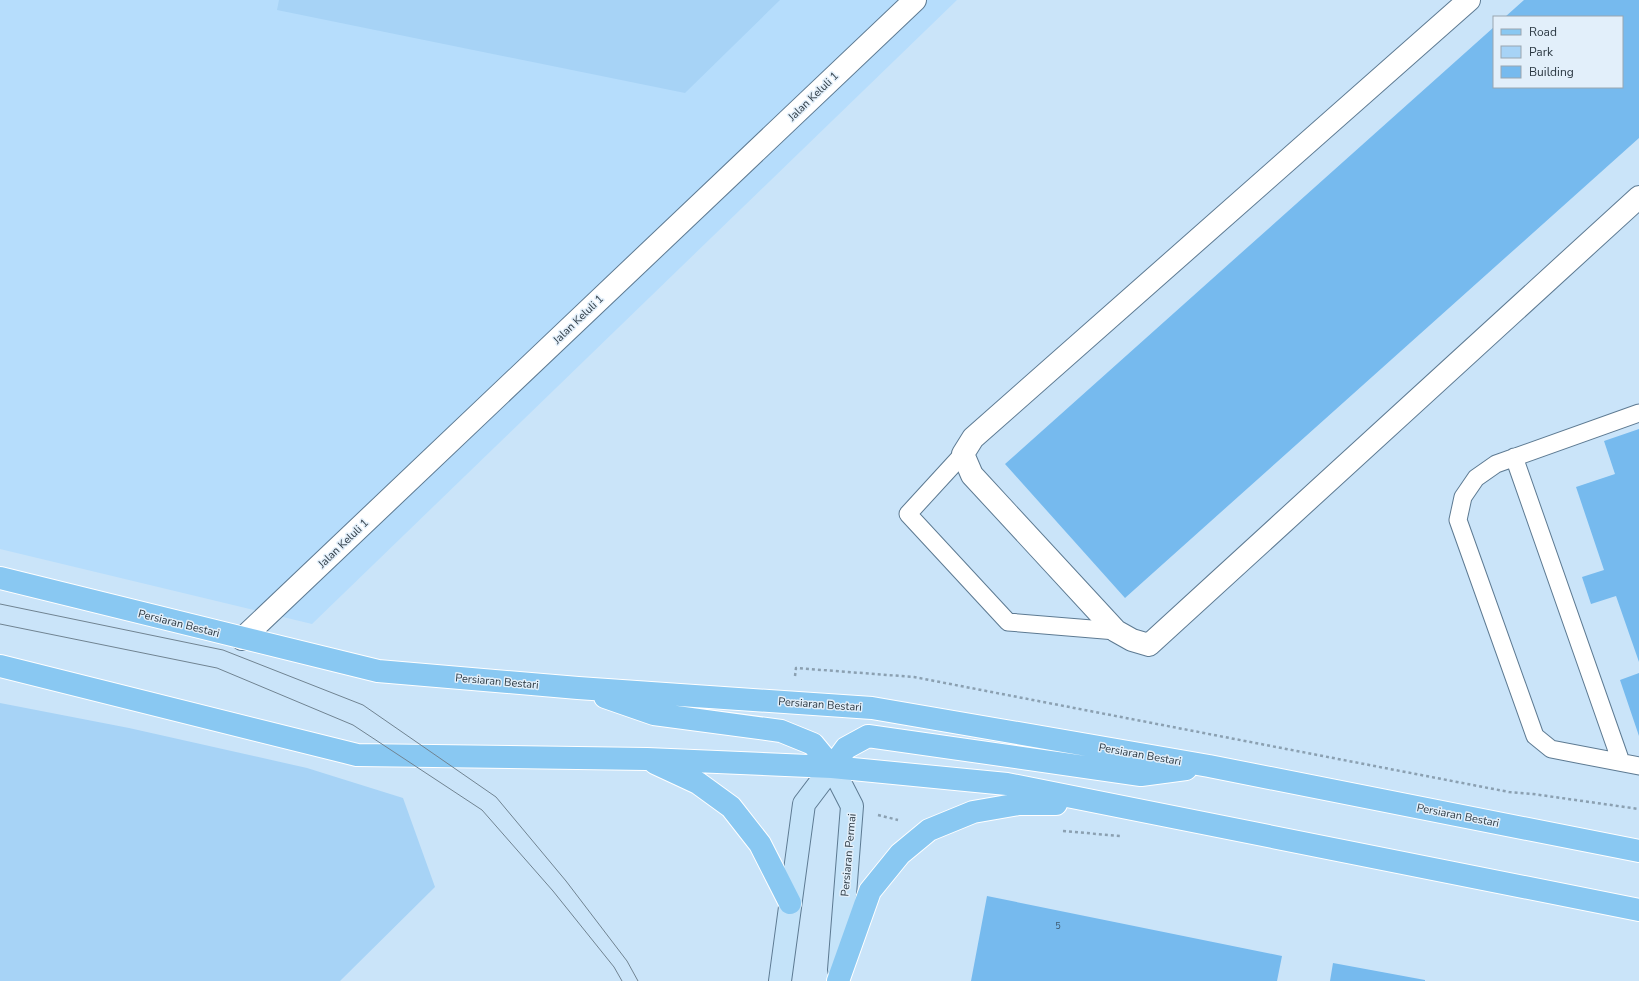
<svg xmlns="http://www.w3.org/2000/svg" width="1639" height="981" viewBox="0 0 1639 981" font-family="'Nunito Sans',sans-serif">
  <rect width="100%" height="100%" fill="#cae4f9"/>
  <!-- built -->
  <path fill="#b6ddfc" d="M0,0H957L312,624L0,549Z"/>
  <!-- green -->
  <path fill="#a7d3f6" d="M279,0H780L685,93L277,10Z
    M0,703L129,728L307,768L403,798L435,887L340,981H0Z"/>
  <!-- building -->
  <path fill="#76baee" d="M1524,0H1639V138L1125,598L1005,464L1494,27V87H1622V17H1505Z
    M1639,429V662L1616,596L1591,604L1582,577L1604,570L1576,487L1615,474L1604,441Z
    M1639,673V736L1620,680Z
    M987,896L1282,956L1277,981H971Z
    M1333,963L1425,980V981H1330Z"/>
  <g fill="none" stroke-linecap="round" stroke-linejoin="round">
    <!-- service casing -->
    <g stroke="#5d7a92" stroke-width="19">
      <path id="service" d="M1639,413L1496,464L1476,478L1463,497L1458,520L1535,736L1551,749L1639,766
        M963,454L908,514L1008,622L1116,631
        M1514,457L1621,762"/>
    </g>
    <!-- minor casing -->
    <g stroke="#5d7a92" stroke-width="24">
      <path id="minor" d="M1469,0L973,438L963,454L972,475L1116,631L1132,640L1149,645L1639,197
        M242,639L915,0"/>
    </g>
    <!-- secondary casing -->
    <g stroke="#5d7a92" stroke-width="24">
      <path id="secondary" d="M780,981L804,804L832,767L852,806L839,970"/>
    </g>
    <!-- primary casing -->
    <g stroke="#fff" stroke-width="24">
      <path id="primary" d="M0,578L378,671L578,688L872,708L1209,766L1639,851
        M0,666L357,755L647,759L832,767L1007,784L1639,910
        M605,697L654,714L781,731L813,744L832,767
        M655,763L698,783L731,807L760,844L790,903
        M832,767L846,748L868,736L1141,775L1186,769
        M838,981L870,891L900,854L929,830L973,812L1019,804H1056"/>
    </g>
    <!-- path -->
    <path stroke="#8ba0b1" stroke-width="2.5" stroke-dasharray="3 3" stroke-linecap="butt" d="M795,676L796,668L914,677L1509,792L1533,794L1639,809
      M878,815L898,820
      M1063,831L1120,836"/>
    <!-- service -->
    <use href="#service" stroke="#fff" stroke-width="17"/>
    <!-- minor -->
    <use href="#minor" stroke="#fff" stroke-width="22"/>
    <!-- secondary -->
    <use href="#secondary" stroke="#c4e3f9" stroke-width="22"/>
    <!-- primary -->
    <use href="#primary" stroke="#89c8f2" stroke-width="22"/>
    <!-- tram -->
    <path stroke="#708391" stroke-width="1" d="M0,604L223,650L363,705L496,797L566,881L627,961L638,981
      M0,624L217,668L353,725L482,810L553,891L614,967L622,981"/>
  </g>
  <g text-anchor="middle" stroke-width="3" stroke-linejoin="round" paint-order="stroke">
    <!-- number labels -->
    <g font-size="9" fill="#3e586d">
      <text x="1058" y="929">5</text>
    </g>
    <!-- street labels -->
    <g font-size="11" fill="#2b3842" stroke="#e2effa">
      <text transform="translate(813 96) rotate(-44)" y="4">Jalan Keluli 1</text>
      <text transform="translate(578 319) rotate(-44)" y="4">Jalan Keluli 1</text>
      <text transform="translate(343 543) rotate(-44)" y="4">Jalan Keluli 1</text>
      <text transform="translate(179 623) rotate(14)" y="4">Persiaran Bestari</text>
      <text transform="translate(497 681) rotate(5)" y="4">Persiaran Bestari</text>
      <text transform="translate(820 704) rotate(4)" y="4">Persiaran Bestari</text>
      <text transform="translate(1140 754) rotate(10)" y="4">Persiaran Bestari</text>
      <text transform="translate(1458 815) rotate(11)" y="4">Persiaran Bestari</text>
      <text transform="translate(848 855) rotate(-85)" y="4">Persiaran Permai</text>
    </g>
  </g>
  <!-- legend -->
  <rect x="1493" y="16" width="130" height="72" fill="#e2effa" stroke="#99a6b0"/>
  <rect x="1501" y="29" width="20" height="6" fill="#89c8f2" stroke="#99a6b0"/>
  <text x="1529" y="36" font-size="12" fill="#2b3842">Road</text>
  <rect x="1501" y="46" width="20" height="12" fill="#a7d3f6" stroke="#99a6b0"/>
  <text x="1529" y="56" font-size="12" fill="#2b3842">Park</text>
  <rect x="1501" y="66" width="20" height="12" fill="#76baee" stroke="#99a6b0"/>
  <text x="1529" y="76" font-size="12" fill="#2b3842">Building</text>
</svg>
